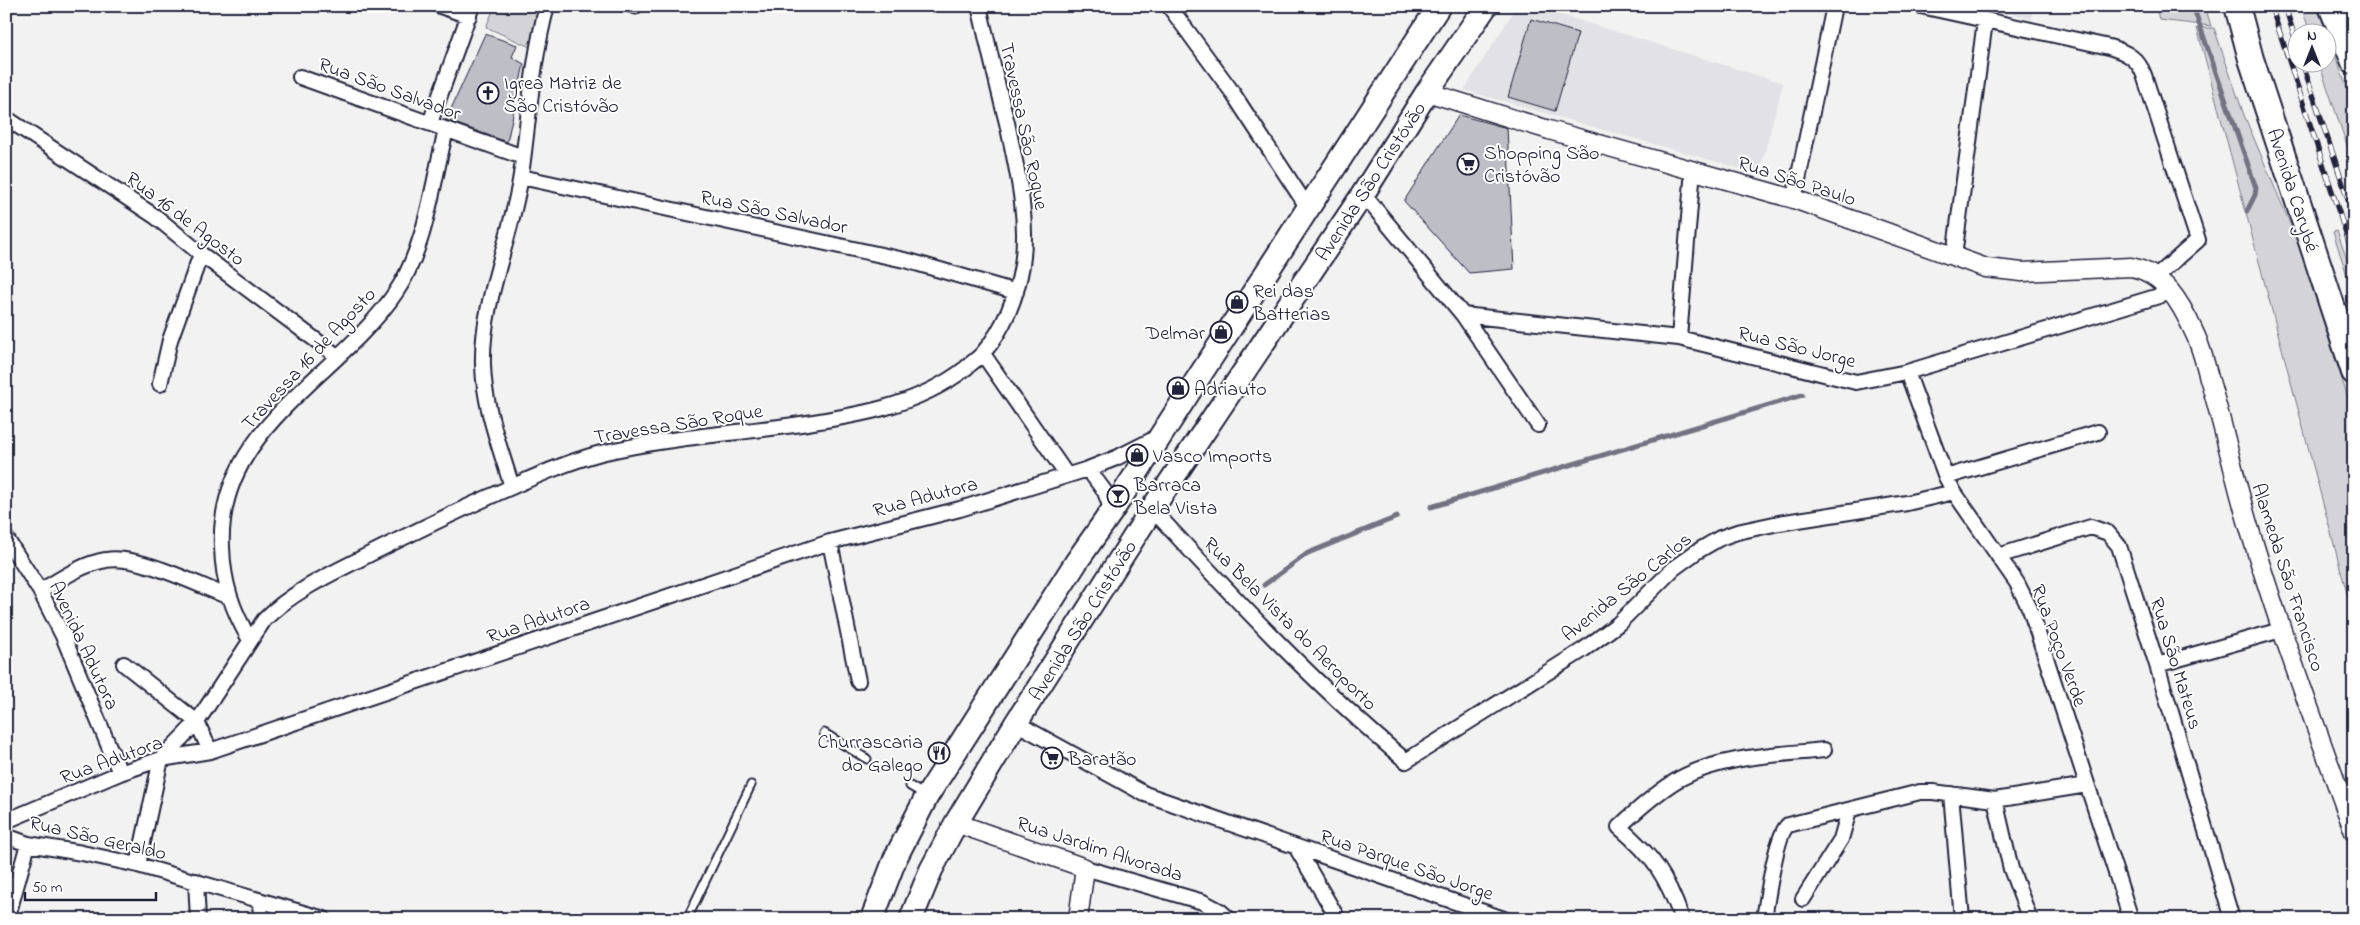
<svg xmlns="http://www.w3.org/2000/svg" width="2360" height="925" viewBox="0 0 2360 925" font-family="'Indie Flower',sans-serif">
  <rect width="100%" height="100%" fill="#f2f2f3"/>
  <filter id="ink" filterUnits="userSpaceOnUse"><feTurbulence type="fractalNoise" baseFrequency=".02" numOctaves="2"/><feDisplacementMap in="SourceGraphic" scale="10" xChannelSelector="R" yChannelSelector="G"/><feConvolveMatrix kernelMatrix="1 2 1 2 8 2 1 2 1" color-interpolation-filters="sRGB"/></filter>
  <g filter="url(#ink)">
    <!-- built -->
    <path fill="#e2e2e6" d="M1517,6H1532L1783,83L1759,174L1464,90Z
      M1989,6H2034L2031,19Z"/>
    <!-- green -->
    <path fill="#d3d3d8" stroke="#7a7a8a" d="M495,6H542L530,47L486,27Z
      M2156,6H2205L2211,26L2159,20Z
      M2301,6H2317L2326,32H2310Z
      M2197,28H2214L2244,115L2297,240L2354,417V620Z
      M2328,36L2354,107V166L2319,63L2328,62Z
      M2337,231L2354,280V297L2333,232Z"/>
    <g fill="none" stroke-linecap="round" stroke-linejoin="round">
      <!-- stream -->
      <path stroke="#727282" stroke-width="5" d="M2193,6L2256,188L2255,195L2247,211
        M1431,507L1802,395
        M1264,585L1308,553L1397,517"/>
    </g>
    <!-- building -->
    <path fill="#bebec6" stroke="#22223b" d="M1531,19L1578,33L1555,111L1508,97Z
      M485,34L517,45L512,57L524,64L507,142L446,120Z
      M1459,115L1507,128L1514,269L1469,273L1404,201Z"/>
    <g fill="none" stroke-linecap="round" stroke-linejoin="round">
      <!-- service casing -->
      <g stroke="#22223b" stroke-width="11">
        <path id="service" d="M622,6L636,10
          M824,733L867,759
          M910,786L925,795
          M687,919L751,785"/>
      </g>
      <!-- minor casing -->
      <g stroke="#22223b" stroke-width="18">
        <path id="minor" d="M440,6L469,16
          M1169,6L1230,89L1308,208
          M1921,6L2109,47C2126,52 2138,58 2144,75L2198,240L2156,277
          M300,77L523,157
          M6,118L156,217L201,254L337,356
          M430,123L472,6
          M521,177L909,261L1016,292
          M1363,194L1463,315L1538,425
          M1794,199L1834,6
          M1954,256L1985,21
          M1463,315L1679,338L1856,382L1907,372L2172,292
          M1679,338L1693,169
          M983,354L1066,474
          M1907,372L1946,477L1954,492L2017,583L2030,609L2131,919
          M160,384L170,340L201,254
          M1088,469L1105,492L1112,511
          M1946,477L2098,432
          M512,487C500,447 484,407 483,365C481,302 512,237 521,175C529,118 532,62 547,6
          M1152,509C1233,597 1314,684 1406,761L1583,650L1618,624L1674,568L1696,552L1720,538L1737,532L1779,523L1907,503L1954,492
          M6,538L40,591L63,636L120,773
          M830,542L858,681
          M1998,556L2091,527L2108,533L2119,546L2157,665L2232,919
          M40,591C61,579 82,564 106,560C137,554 198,585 229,597
          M250,640C232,610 223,582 222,547C216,428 338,378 396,292C426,248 433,181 446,130
          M124,664L197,722L210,751
          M2157,665L2281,630
          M1016,723L1145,794L1504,919
          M1951,794L1962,919
          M1995,800L2011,869L2030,919
          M6,821L120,773L161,759L210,751L830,542L960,509L1088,469L1116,458L1156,438
          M6,836L28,844L82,853L138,865L324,919
          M1296,847L1338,919
          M138,865L161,759L197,722L264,620C292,591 335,572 370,554C410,534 449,515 489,497C525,481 563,463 601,453C664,438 730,434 794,425C855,416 916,407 966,368C971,363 978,359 983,353C1004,329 1017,296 1022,265C1029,217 1017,170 1007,123C997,84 988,45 979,6
          M1085,868L1203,902L1220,911L1229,919
          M196,881L198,919
          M1803,899L1841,839L1849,811
          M260,901L261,919
          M7,919L28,844
          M1682,919C1666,875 1654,857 1619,827C1638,809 1657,792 1679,779C1721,756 1777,755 1824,750
          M1764,919C1767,901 1776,834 1788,825L1920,792H1933L1995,800L2087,785"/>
      </g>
      <!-- tertiary casing -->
      <g stroke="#22223b" stroke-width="21">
        <path id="tertiary" d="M1427,92L1549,130L1794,199L1986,268L2022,272L2131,267C2164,273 2181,303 2194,332C2201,346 2205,363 2209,378C2224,427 2234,476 2248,524C2279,628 2317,730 2354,832
          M956,823L1085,868L1078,919"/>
      </g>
      <!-- primary casing -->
      <g stroke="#22223b" stroke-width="26">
        <path id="primary" d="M872,919L895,859L927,796L1077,561L1112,511L1439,6
          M911,919L931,870L956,823L1016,723L1152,509L1363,194L1427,92L1486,6"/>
      </g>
      <!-- trunk casing -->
      <g stroke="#22223b" stroke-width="28">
        <path id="trunk" d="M2237,6L2251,59L2354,372
          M2331,6L2354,62"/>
      </g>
      <!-- service -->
      <use href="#service" stroke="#fff" stroke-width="7"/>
      <!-- minor -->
      <use href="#minor" stroke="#fff" stroke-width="14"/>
      <!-- tertiary -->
      <use href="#tertiary" stroke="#fff" stroke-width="18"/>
      <!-- primary -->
      <use href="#primary" stroke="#fff" stroke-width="22"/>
      <!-- trunk -->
      <use href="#trunk" stroke="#fff" stroke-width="24"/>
      <!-- rail casing -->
      <g stroke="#22223b" stroke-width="5.5">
        <path id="rail" d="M2271,6L2354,258
          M2285,6L2298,48
          M2302,62L2354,217"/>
      </g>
      <!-- rail -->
      <use href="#rail" stroke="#fff" stroke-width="4" stroke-dasharray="11" stroke-linecap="butt"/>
    </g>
  </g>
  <!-- icons -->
  <defs>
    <g id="church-ring" transform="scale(1.125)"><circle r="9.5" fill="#fff" stroke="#22223b" stroke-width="1.5"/><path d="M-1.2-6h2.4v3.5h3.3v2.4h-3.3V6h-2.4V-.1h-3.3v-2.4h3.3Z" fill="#22223b"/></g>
    <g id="supermarket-ring" transform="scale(1.125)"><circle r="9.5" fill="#fff" stroke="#22223b" stroke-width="1.5"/><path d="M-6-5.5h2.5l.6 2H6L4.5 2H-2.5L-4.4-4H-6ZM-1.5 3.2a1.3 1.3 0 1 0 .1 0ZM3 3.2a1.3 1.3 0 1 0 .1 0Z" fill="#22223b"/></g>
    <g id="shop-ring" transform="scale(1.125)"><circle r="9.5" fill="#fff" stroke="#22223b" stroke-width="1.5"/><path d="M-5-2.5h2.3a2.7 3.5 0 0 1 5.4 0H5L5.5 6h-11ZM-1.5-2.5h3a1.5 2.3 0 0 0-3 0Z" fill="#22223b"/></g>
    <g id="bar-ring" transform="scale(1.125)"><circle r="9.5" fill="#fff" stroke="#22223b" stroke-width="1.5"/><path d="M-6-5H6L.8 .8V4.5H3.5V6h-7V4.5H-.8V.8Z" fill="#22223b"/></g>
    <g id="restaurant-ring" transform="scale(1.125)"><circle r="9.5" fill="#fff" stroke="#22223b" stroke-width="1.5"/><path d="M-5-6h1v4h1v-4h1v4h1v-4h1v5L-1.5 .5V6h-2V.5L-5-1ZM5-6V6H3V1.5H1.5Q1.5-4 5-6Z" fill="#22223b"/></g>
  </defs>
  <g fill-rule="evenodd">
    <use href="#church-ring" x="488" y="93"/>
    <use href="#supermarket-ring" x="1468" y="164"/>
    <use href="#shop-ring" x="1237" y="302"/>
    <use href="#shop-ring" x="1221" y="332"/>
    <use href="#shop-ring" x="1178" y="388"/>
    <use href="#shop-ring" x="1137" y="455"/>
    <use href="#bar-ring" x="1118" y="496"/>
    <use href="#restaurant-ring" x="939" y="753"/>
    <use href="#supermarket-ring" x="1052" y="758"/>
  </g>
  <g text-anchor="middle" stroke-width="4" stroke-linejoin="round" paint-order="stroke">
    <!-- poi labels -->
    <g font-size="20" fill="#22223b" stroke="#fff" text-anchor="start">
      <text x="504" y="89">Igrea Matriz de<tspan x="504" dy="23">São Cristóvão</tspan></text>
      <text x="1484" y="159">Shopping São<tspan x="1484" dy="23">Cristóvão</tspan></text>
      <text x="1253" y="297">Rei das<tspan x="1253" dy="23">Batterias</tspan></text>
      <text x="1205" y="339" text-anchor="end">Delmar</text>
      <text x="1194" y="395">Adriauto</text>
      <text x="1153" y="462">Vasco Imports</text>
      <text x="1134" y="491">Barraca<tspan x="1134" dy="23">Bela Vista</tspan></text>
      <text x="923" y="748" text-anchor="end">Churrascaria<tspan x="923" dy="23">do Galego</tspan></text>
      <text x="1068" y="765">Baratão</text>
    </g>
    <!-- street labels -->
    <g font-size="20" fill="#22223b" stroke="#fff">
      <text transform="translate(390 88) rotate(20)" y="7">Rua São Salvador</text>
      <text transform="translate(1025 126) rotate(78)" y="7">Travessa São Roque</text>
      <text transform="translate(1797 180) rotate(18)" y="7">Rua São Paulo</text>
      <text transform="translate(1370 181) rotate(-57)" y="7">Avenida São Cristóvão</text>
      <text transform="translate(2294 190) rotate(72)" y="7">Avenida Carybé</text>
      <text transform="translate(774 211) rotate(12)" y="7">Rua São Salvador</text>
      <text transform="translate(186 218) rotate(37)" y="7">Rua 16 de Agosto</text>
      <text transform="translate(1797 346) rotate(14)" y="7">Rua São Jorge</text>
      <text transform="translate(308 358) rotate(-47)" y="7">Travessa 16 de Agosto</text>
      <text transform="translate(678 423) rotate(-9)" y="7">Travessa São Roque</text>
      <text transform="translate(925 496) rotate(-15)" y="7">Rua Adutora</text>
      <text transform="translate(2289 577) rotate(72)" y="7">Alameda São Francisco</text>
      <text transform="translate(1626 586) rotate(-39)" y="7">Avenida São Carlos</text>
      <text transform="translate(538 619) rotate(-19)" y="7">Rua Adutora</text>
      <text transform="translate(1082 620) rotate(-58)" y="7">Avenida São Cristóvão</text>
      <text transform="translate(1291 623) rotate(45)" y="7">Rua Bela Vista do Aeroporto</text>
      <text transform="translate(85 645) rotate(65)" y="7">Avenida Adutora</text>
      <text transform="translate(2060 645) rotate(70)" y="7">Rua Poço Verde</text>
      <text transform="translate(2177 663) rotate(73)" y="7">Rua São Mateus</text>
      <text transform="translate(111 759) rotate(-20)" y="7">Rua Adutora</text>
      <text transform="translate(98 837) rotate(13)" y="7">Rua São Geraldo</text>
      <text transform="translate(1100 848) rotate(18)" y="7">Rua Jardim Alvorada</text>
      <text transform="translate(1407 864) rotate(19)" y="7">Rua Parque São Jorge</text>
    </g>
  </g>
  <!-- margin -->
  <rect width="2360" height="925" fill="none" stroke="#fff" stroke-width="25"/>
  <rect x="12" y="12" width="2335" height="900" fill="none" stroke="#22223b" stroke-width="2" filter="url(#ink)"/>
  <!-- north arrow -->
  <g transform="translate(2312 48)"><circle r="24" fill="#ffffff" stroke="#a7a7b1"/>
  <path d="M0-4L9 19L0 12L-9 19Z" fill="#22223b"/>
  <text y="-8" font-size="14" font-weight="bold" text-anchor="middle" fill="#22223b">N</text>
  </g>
  <!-- scale -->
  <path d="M25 892v8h131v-8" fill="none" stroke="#22223b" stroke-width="2.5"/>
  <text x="32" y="892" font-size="15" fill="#22223b" stroke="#ffffff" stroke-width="4" paint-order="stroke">50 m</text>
</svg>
